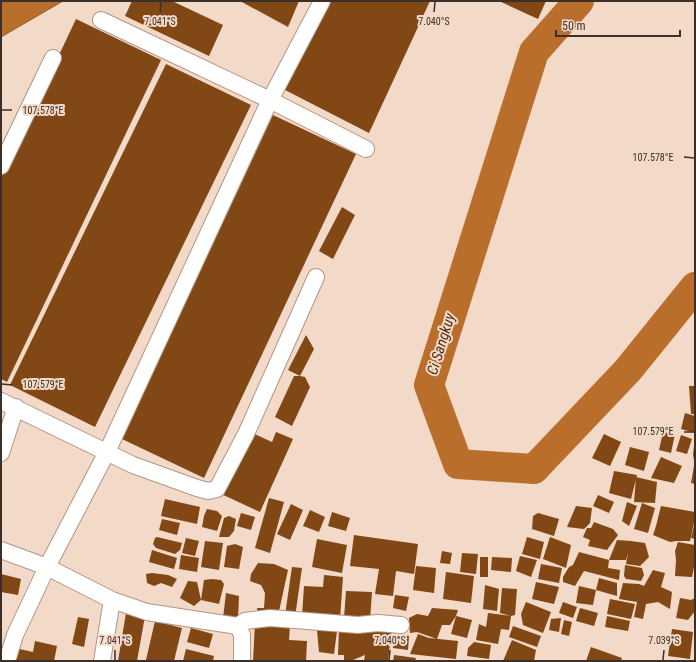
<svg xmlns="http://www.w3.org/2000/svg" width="696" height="662" viewBox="0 0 696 662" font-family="'Roboto Condensed',sans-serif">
  <rect width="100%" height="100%" fill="#f3d9c7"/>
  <!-- water -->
  <path fill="#ba6e2c" stroke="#945b2b" d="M1,1H63L1,37Z"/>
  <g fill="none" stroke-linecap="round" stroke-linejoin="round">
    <!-- river -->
    <path stroke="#ba6e2c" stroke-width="30" d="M579,1L534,52L429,385L458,464L534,469L628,370L695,287"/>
  </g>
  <!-- building -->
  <path fill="#814815" d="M132,1H172L223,25L209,56L125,16Z
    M240,1H299L288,27Z
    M330,1H430L369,133L285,90Z
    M499,1H546L538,19Z
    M76,19L161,60L7,382L1,379V178Z
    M166,64L251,105L95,427L10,385Z
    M273,115L356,154L204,478L122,439Z
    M342,207L355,215L333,259L319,251Z
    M306,335L314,349L300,376L305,377L310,387L292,426L275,417L294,376H300L288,370Z
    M689,386H695V414H691Z
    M685,413L695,416V433L681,429Z
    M248,431L272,442L276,432L293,439L260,512L219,493Z
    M663,432L675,434L671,453L659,450Z
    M604,434L621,442L610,466L592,458Z
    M681,435L692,439L687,454L676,451Z
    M694,446H695V465L693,455Z
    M630,447L649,452L644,471L625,465Z
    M661,457L682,466L674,483L651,478Z
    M694,466H695V484L691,483Z
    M614,471L637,475L631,499L609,493Z
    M636,477L657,482L655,503L634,502Z
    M598,495L614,502L609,513L593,506Z
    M269,498L284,502L270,553L255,548Z
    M165,499L200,507L197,524L161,516Z
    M627,502L637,506L629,526L622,521Z
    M642,503L655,508L648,533L634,529Z
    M291,504L303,510L290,540L277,534Z
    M576,506L592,508L590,523L584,529L567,527Z
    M661,506L695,512V519L690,541H676L670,542L653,535L656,526Z
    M207,509L217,511L222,516L217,531L202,527L204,516Z
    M310,510L325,517L319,532L303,526Z
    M332,512L350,518L346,531L328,526Z
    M241,513L255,517L251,530L237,526Z
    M538,513L559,519L554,536L532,529L533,516Z
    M229,516L236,519L234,531L229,537H219L224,518Z
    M162,519L180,523L177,535L159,530Z
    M594,522L613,529L618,535L607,550L588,546L590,540L583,537L587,528H591Z
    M694,526H695V539L691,538Z
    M354,535L418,544L414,574L396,571L393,596L375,594L379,569L350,566Z
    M157,537L182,543L180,550L175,554L156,548L153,544L155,538Z
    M527,537L544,542L540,559L522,554Z
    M550,537L571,545L566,568L543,559Z
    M186,538L199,541L195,556L182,553Z
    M317,539L347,545L342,573L312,567Z
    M617,540L631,541L645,543L649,557L640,566L626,564L628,553L626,560H609L608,568L620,570L619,580L584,571L575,586L563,582V577L569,567L573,565L579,552L609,560Z
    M205,541L223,543L219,570L201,567Z
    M678,542L695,545V566L694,567L692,577L675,576L676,560L675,551Z
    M235,544L243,547L239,569L224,567L227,546Z
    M152,550L177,558L174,569L149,562Z
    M442,551L452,553L450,564L440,563Z
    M462,553L478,554L476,574L460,572Z
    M181,555L199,558L197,572L179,569Z
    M520,556L537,560L531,577L516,571Z
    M480,557H488V577H480Z
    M492,557L512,558L511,572L491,570Z
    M258,563L274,564L288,570L278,616H258L257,608H264L265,593L261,585L250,581L251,574Z
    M541,564L562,568L559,583L538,579Z
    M625,565L642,568L644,575L641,581L626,579L624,576Z
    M416,566L436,568L434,593L413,590Z
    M292,567L302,568L295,617L285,615Z
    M653,570L665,573L661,587L672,592L670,609L658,602L646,604L643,619L634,617L637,602L619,599L623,583L639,584L644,586Z
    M446,572L474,576L471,603L443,599Z
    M152,573L168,575L177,579L172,587L161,583L154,586L147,583L146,574Z
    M1,574L21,579L18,595L1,592Z
    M324,575L343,577L340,619L302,616L304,586L323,587Z
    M599,578L617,583V596L596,590Z
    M212,579L221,580L224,584L219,604L201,600L204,580Z
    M188,581L197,582L201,600L194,606L180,598Z
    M536,582L559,587L554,604L532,599Z
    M485,585L499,589L497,611L483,609Z
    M579,586L596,590L593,605L576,603Z
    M502,588L517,589L515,615L511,616L500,613Z
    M346,591L372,592L370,620L344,618Z
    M226,593L239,596L238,619L223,618Z
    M395,595L409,597L406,611L393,608Z
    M680,598L691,600L695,598V611L688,620L676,618Z
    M610,599L635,604L631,619L607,614Z
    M526,602L551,612L543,633L523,625L521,614Z
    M563,602L577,607L573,618L559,613Z
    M432,608L458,610L456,616L450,625H442L437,639L417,632L410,633L409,618L417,614L428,616Z
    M580,608L598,613L594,626L576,621Z
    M126,613L145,616L137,661H118Z
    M488,613L511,616L509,630L501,629L498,644L476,640L479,624L486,627Z
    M456,616L472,620L467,638L451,634Z
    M607,616L630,621L628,631L605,627Z
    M78,617L89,619L84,647L72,644Z
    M561,618L559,632L549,630L551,619Z
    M564,620L572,622L569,636L561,634Z
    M155,621L182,628L174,661L146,660Z
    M255,623L290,625L289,640L307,641L306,661H253Z
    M513,626L541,636L537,647L509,637Z
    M392,627L388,661H364L365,655L353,660L352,661H344V655H338L339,629Z
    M191,628L213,634L209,648L187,642Z
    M672,629L693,632L690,659L668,656Z
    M317,630L337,631L334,654L319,652Z
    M418,634L429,638L458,641L456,659L410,654Z
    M395,635L409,636L408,650L393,648Z
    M512,640L536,650L534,661H503Z
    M35,641L57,646L54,661H12L15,648L33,652Z
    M474,642L491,645L489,659L467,656L468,648Z
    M591,647L622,658L621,661H586Z
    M186,649L214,656L213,661H183Z
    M394,655L416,658L415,661H393Z"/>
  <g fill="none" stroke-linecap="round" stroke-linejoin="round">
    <!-- minor casing -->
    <g stroke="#af9786" stroke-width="18">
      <path id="minor" d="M101,20L270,100L366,149
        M1,166L53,58
        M1,401L133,465L197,488L208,491L217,489L246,434L316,277
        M1,453L16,407
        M1,550L47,567L112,600L147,612L238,626L242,635V661
        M238,626L245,621L270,618L358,625L378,623L401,625
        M7,661L15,635L47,567L107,452L270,100L322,1
        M102,661L112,600"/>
    </g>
    <!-- minor -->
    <use href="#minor" stroke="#fff" stroke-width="16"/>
  </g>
  <!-- ticks -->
  <path fill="none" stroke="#3a3029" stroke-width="1.5" d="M160,12L161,2M434,12L435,2M2,110H12M684,157L694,158M2,384L12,385M684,432H694M115,660V650M389,660L390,650M663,660L664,650"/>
  <g text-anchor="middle" stroke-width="4" stroke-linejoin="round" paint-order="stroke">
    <!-- water labels -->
    <g font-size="15" font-style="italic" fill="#4d2d12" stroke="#f3d9c7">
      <text transform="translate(441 344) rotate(-73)" y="5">Ci Sangkuy</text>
    </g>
  </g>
  <g font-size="10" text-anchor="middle" fill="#3a3029" stroke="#f3d9c7" stroke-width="4" stroke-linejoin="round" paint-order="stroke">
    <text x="160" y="25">7.041°S</text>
    <text x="434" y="25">7.040°S</text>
    <text x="43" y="114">107.578°E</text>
    <text x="653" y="161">107.578°E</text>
    <text x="43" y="388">107.579°E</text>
    <text x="653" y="435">107.579°E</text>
    <text x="115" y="644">7.041°S</text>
    <text x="390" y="644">7.040°S</text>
    <text x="664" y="644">7.039°S</text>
  </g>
  <!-- border -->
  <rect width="696" height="662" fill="none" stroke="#3a3029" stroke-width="4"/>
  <!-- scale -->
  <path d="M556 30v6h124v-6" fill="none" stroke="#3a3029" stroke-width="2"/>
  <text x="562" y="30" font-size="12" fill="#3a3029" stroke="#f3d9c7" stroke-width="3" paint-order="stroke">50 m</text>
</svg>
